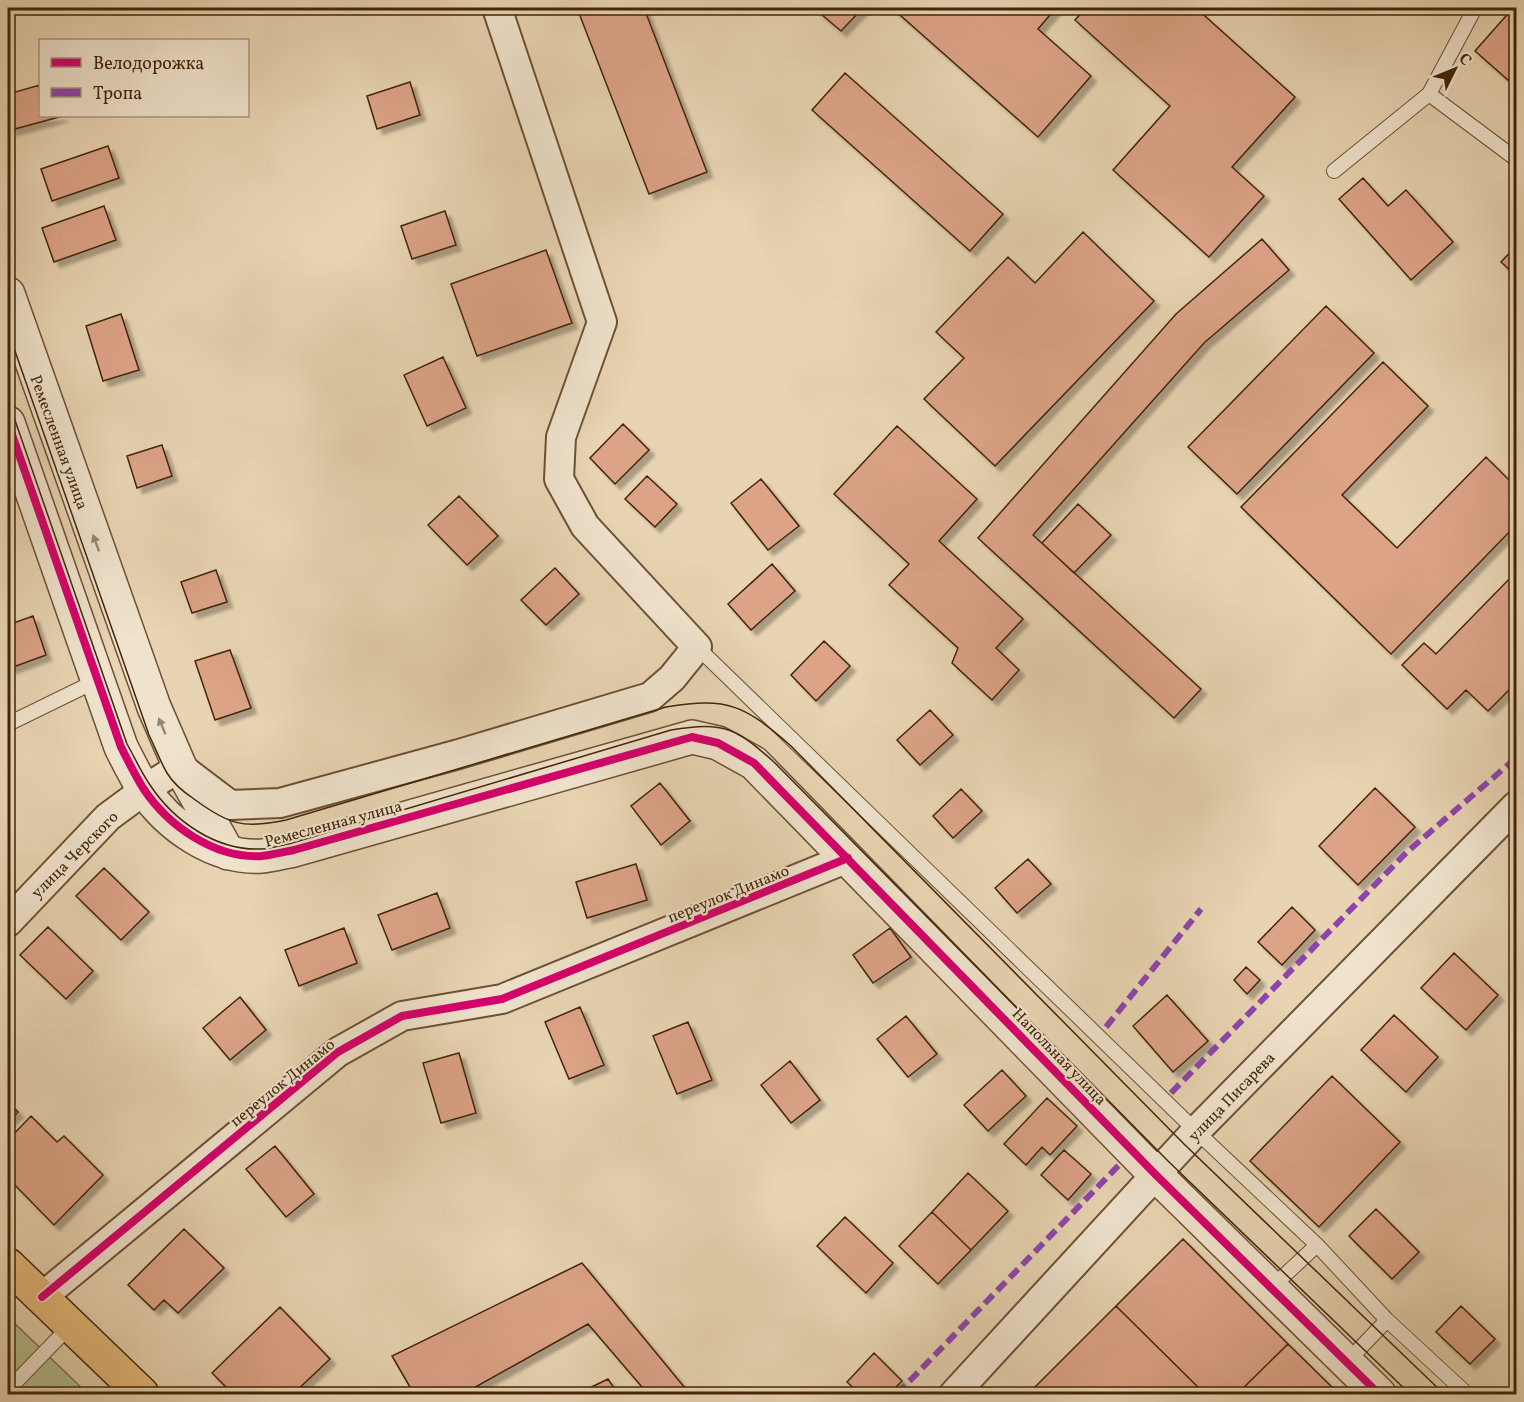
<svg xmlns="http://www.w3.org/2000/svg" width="1524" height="1402" viewBox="0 0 1524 1402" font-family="Vollkorn,serif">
  <defs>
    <filter id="shadow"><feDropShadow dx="5.5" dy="5.5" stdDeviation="1.5" flood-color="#0004"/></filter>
  </defs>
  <rect width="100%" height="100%" fill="#e8d4b2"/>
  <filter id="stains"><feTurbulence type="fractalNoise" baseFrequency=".00333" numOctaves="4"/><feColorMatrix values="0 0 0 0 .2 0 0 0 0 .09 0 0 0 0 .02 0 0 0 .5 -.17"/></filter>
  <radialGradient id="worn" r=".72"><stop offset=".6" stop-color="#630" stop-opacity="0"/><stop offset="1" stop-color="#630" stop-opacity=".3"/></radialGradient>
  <!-- green -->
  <path fill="#b4bd8e" stroke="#7b714c" stroke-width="1.5" d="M8,1317L88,1394H8Z"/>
  <!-- building -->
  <path fill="#dca387" stroke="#422509" stroke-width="1.5" filter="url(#shadow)" d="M577,8H644L707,172L649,194Z
    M814,8H863L841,31Z
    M892,8H1056L1038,29L1091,76L1038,137Z
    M1086,8H1196L1295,97L1232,167L1264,196L1209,257L1113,170L1170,106L1075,20Z
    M1513,8H1516V87L1475,51Z
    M845,73L1003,214L970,251L812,110Z
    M410,82L420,115L377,129L367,96Z
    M40,85V116H63L11,130L8,117V94Z
    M108,146L119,178L52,201L41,169Z
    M1363,178L1388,206L1406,190L1453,242L1411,280L1339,199Z
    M104,206L116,240L54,262L42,228Z
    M445,211L456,245L412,259L401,226Z
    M1083,232L1154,301L995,466L924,399L964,358L936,332L1008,257L1035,283Z
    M1262,239L1289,270L1204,343L1033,535L1201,689L1174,718L978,538L1176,314Z
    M1516,246V276L1501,262Z
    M546,250L572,323L477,356L451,284Z
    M1326,306L1374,353L1237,494L1188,447Z
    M121,314L139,370L103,381L86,326Z
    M443,357L466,408L427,426L404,375Z
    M1383,362L1428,406L1342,495L1397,548L1486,457L1516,487V525L1391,654L1241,507Z
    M623,424L649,450L615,484L590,458Z
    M897,426L977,499L939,541L1023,619L996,648L1019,670L992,700L952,663L958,648L889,585L909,564L834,494Z
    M162,445L172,476L137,488L127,456Z
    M647,476L677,504L655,527L625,499Z
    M761,479L799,526L768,550L731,503Z
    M459,496L498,536L467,565L428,525Z
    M1078,504L1111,535L1074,573L1042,543Z
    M772,564L795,591L751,630L728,604Z
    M555,568L579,594L546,625L521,600Z
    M216,570L227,602L192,613L181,582Z
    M1516,572V683L1488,711L1466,690L1447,709L1402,665L1424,643L1436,654Z
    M33,616L46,655L8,669V625Z
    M824,641L850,666L816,701L791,675Z
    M230,650L251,708L215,720L195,661Z
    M930,710L953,735L920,765L897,740Z
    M660,783L690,821L661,845L631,806Z
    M1375,788L1415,827L1358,885L1319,846Z
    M961,789L982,811L953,838L933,816Z
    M1028,859L1051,884L1017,913L995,888Z
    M636,864L647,900L587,918L576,882Z
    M104,868L149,912L121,940L76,896Z
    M437,893L450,928L392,950L378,915Z
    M1292,907L1315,930L1282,965L1258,942Z
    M48,927L93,971L66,999L20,955Z
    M344,928L357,963L299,986L285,950Z
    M890,928L911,957L873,983L853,955Z
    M1454,953L1498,995L1466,1030L1421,988Z
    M1246,967L1260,980L1247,994L1234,980Z
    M1167,995L1208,1041L1173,1072L1133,1026Z
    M240,997L266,1030L230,1060L203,1028Z
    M580,1007L604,1065L569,1079L545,1022Z
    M1394,1015L1438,1057L1406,1092L1361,1050Z
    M906,1016L937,1054L908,1077L877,1039Z
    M688,1022L712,1080L677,1094L653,1036Z
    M459,1053L476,1113L441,1123L423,1063Z
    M790,1061L820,1100L791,1123L761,1085Z
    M1002,1070L1026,1096L988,1131L964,1105Z
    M1332,1076L1400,1142L1319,1227L1250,1161Z
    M1047,1098L1077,1126L1050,1155L1042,1147L1026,1165L1004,1144Z
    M8,1102L18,1112L8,1122Z
    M31,1116L57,1142L64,1136L103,1175L54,1225L8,1178V1140Z
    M275,1146L314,1194L286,1217L246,1169Z
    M1064,1150L1091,1174L1068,1200L1041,1175Z
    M968,1173L1008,1211L971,1250L932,1212Z
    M1376,1209L1419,1252L1392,1279L1349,1236Z
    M932,1212L971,1250L938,1284L899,1246Z
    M845,1217L893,1263L866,1293L817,1246Z
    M184,1229L224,1268L178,1313L164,1300L154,1310L128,1285Z
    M1183,1239L1288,1344L1237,1394H1205L1116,1306Z
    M582,1263L690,1394H648L588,1324L463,1394H414L392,1356Z
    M1116,1306L1205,1394H1028Z
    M1461,1306L1495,1339L1470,1364L1436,1332Z
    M280,1307L330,1359L293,1394H233L212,1373Z
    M1288,1344L1339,1394H1237Z
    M874,1353L902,1381L889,1394H860L847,1382Z
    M608,1379L618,1394H577Z"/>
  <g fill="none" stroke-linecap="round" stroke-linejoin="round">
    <!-- service casing -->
    <g stroke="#6c5133" stroke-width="16">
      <path id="service" d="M1475,8L1429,94L1516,159
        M1334,171L1429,94
        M697,647L1196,1131L1317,1245L1387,1320L1467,1394
        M8,724L98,680
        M1271,1288L1317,1245
        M1347,1362L1387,1320
        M8,1390L71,1325"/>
    </g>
    <!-- minor casing -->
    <g stroke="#6c5133" stroke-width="32">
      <path id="minor" d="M8,922L108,817L150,786L180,767L230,805L280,803L459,754L650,697L672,678L697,647L585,526L559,479L561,437L602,322L497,8
        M42,1297L338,1052L402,1016L502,999L848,858
        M954,1394L1196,1131L1516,806"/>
    </g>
    <!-- tertiary casing -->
    <g stroke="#6c5133" stroke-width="36">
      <path id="tertiary" d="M8,294L154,707L180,767L228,853
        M8,423L121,747C128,761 135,775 143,788C168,826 215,859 262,856C272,855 283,852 294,850L692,737L718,743L754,763L1156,1175L1379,1394"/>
    </g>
    <!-- primary casing -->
    <g stroke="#422509" stroke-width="36">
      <path id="primary" d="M8,1265L142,1394"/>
    </g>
    <!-- service -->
    <use href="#service" stroke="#f0e3cd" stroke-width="14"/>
    <!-- minor -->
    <use href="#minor" stroke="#f0e3cd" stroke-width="28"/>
    <!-- tertiary -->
    <use href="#tertiary" stroke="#f0e3cd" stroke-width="33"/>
    <!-- primary -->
    <use href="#primary" stroke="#e4ba79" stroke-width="33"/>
    <!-- tram -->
    <path stroke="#422509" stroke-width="1.5" d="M8,331L149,735C155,747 160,761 167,773C173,783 185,793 194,799C229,825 244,829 286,820L666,707C729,697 744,705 791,746L1184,1144L1444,1394
      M8,400L127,744C135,758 141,772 150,785C174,821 216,851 261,849C271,849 282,845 292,843L671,730C725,721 736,728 775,763L1168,1161L1410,1394"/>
    <!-- quiet -->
    <path stroke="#8e44ad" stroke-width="6" stroke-dasharray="12 6" stroke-linecap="butt" d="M1106,1027L1201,909
      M1171,1093L1407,852L1516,758
      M897,1394L1119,1165"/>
    <!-- cycleway casing -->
    <g stroke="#f0e3cd" stroke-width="11">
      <path id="cycleway" d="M8,423L121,747C128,761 135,775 143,788C168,826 215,859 262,856C272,855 283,852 294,850L692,737L718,743L754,763L1156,1175L1379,1394
        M42,1297L338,1052L402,1016L502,999L848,858"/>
    </g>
    <!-- cycleway -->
    <use href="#cycleway" stroke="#d6006c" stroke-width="8"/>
  </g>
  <!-- one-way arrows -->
  <defs><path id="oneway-solid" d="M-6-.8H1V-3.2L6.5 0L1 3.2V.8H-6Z" transform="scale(1.5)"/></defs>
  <g fill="#99846b">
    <use href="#oneway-solid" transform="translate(96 543) rotate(-110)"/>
    <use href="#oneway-solid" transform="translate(162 726) rotate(-113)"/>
  </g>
  <g text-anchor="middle" stroke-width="4.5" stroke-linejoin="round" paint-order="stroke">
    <!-- street labels -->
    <g font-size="16" fill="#422509" stroke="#f0e3cd">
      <text transform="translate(60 442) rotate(70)" y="6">Ремесленная улица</text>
      <text transform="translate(333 823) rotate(-15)" y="6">Ремесленная улица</text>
      <text transform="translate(74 854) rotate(-45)" y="6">улица Черского</text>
      <text transform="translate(728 893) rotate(-22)" y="6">переулок Динамо</text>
      <text transform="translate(1060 1056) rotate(46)" y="6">Напольная улица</text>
      <text transform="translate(282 1082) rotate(-39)" y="6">переулок Динамо</text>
      <text transform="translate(1231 1096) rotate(-46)" y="6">улица Писарева</text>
    </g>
  </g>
  <!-- margin -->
  <rect width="1524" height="1402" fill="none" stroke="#e8d4b2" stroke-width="30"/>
  <rect x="9" y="9" width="1506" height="1384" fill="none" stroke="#422509" stroke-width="3"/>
  <rect x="15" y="15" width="1494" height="1372" fill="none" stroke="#422509" stroke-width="1.5"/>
  <!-- legend -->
  <rect x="39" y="39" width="210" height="78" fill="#f0e3cd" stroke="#aa977f" stroke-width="1.5"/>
  <rect x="51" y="58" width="30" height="9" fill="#d6006c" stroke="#aa977f" stroke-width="1.5"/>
  <text x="93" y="69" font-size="18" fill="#422509">Велодорожка</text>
  <rect x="51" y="88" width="30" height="9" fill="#8e44ad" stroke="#aa977f" stroke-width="1.5"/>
  <text x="93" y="99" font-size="18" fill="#422509">Тропа</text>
  <!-- north arrow -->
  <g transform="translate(1455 69) rotate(47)" stroke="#f0e3cd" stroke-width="4.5" paint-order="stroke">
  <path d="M0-4.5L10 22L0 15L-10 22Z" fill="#422509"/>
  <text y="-9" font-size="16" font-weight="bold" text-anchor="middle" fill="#422509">С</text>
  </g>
  <rect width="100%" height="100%" filter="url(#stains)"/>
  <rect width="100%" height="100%" fill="url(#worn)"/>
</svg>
